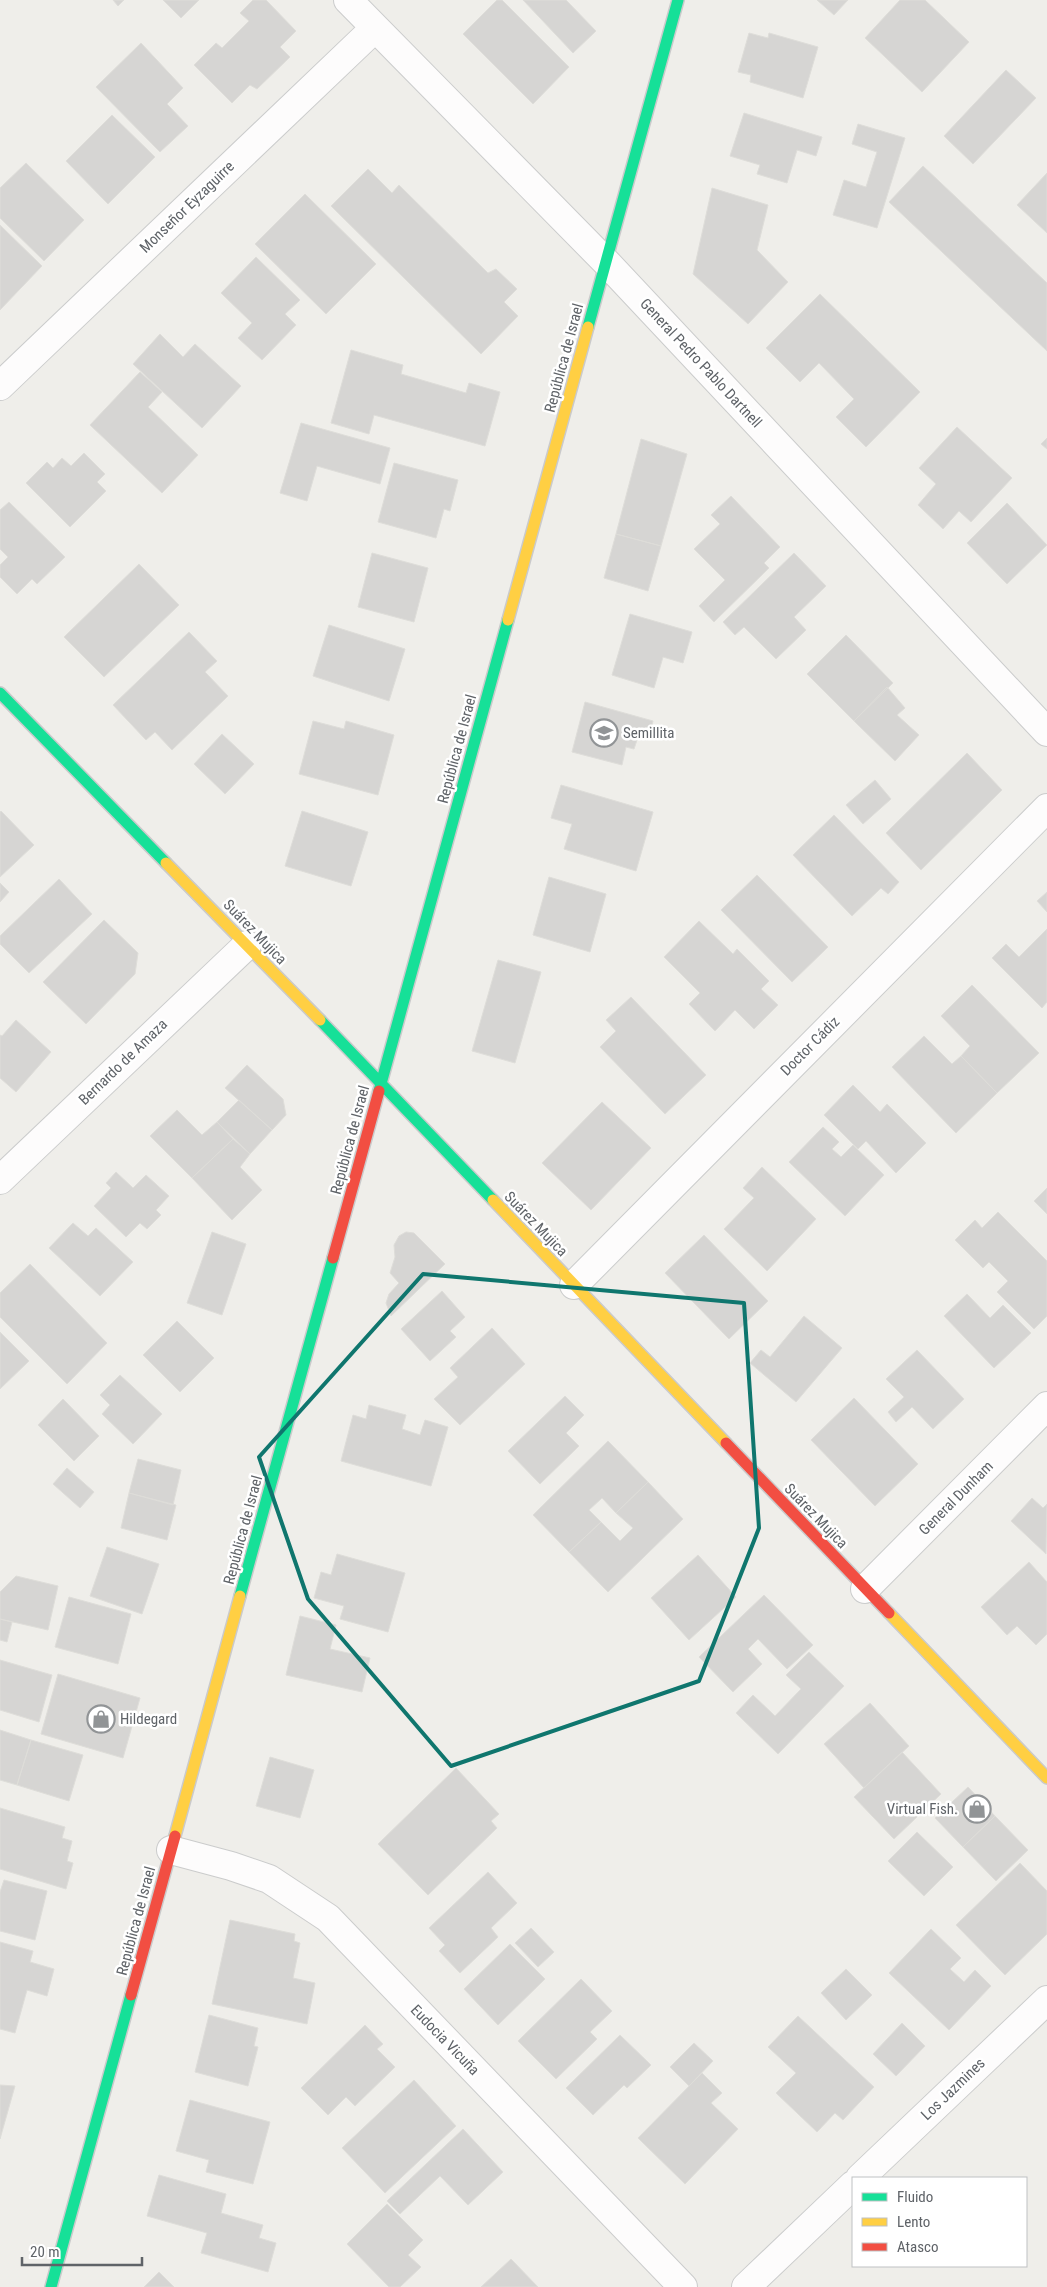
<svg xmlns="http://www.w3.org/2000/svg" width="1047" height="2287" viewBox="0 0 1047 2287" font-family="'Roboto Condensed',sans-serif">
  <rect width="100%" height="100%" fill="#efeeea"/>
  <!-- building -->
  <path fill="#d6d5d3" stroke="#deddd9" d="M113,0H124L118,6Z
    M163,0H199L181,18Z
    M253,0H266L296,31L280,47L290,57L257,89L250,85L232,103L194,65L216,43L222,48L249,21L240,13Z
    M497,0H502L569,67L533,104L463,34Z
    M523,0H566L596,31L573,53Z
    M817,0H848L834,15Z
    M900,0H925L969,42L922,92L865,38Z
    M749,33L768,38L769,33L818,47L803,98L750,82L751,75L738,72Z
    M141,43L183,88L167,104L188,126L160,152L96,87Z
    M1006,70L1036,98L973,164L944,136Z
    M744,113L822,137L816,156L797,150L787,183L757,174L760,165L730,156Z
    M112,115L155,157L108,204L66,161Z
    M858,124L905,138L877,228L833,215L844,180L866,187L877,152L852,144Z
    M26,163L84,220L44,261L0,218V188Z
    M923,166L1047,283V351L889,202Z
    M368,169L392,193L399,185L488,273L496,269L517,289L504,302L518,316L481,354L331,206Z
    M1047,173V233L1017,205Z
    M712,188L768,205L757,250L788,282L748,324L693,274Z
    M305,194L376,264L326,314L255,244Z
    M0,225L42,266L0,310Z
    M256,257L300,300L285,314L296,325L262,360L238,338L252,323L221,293Z
    M820,294L920,392L866,447L836,417L854,399L819,363L800,382L766,348Z
    M160,334L183,357L195,344L241,386L202,428L133,364Z
    M351,350L403,365L401,374L466,393L469,383L500,392L485,446L374,415L369,434L331,423Z
    M140,372L162,392L148,407L198,455L162,493L90,425Z
    M301,423L390,448L380,484L317,466L307,501L280,493Z
    M957,427L1012,478L971,522L959,511L943,529L918,505L936,484L919,468Z
    M1047,438V449L1041,444Z
    M641,439L687,454L661,546L616,534Z
    M84,453L105,474L97,482L106,491L70,527L26,483L47,462L53,468L62,458L71,466Z
    M394,463L458,480L450,511L444,509L436,538L378,522Z
    M731,496L780,547L764,563L769,568L714,622L699,606L725,580L694,549L720,524L711,515Z
    M9,502L65,557L37,584L32,579L17,594L0,577V565L8,557L0,549V510Z
    M1007,503L1047,545L1007,584L967,543Z
    M616,534L661,546L648,591L604,578Z
    M372,553L428,568L414,622L358,607Z
    M794,553L826,586L794,617L806,630L776,659L744,627L735,635L723,622Z
    M139,564L179,605L104,677L64,637Z
    M630,614L692,632L683,663L663,657L654,688L612,675Z
    M329,625L405,649L389,701L313,676Z
    M189,632L217,661L205,672L228,696L172,750L155,732L146,740L113,705Z
    M846,635L893,683L854,721L807,674Z
    M887,687L905,708L897,715L919,735L895,761L854,721Z
    M585,702L653,721L648,740L638,737L634,749L626,747L622,765L572,752Z
    M313,721L344,729L346,721L394,735L378,795L299,774Z
    M222,734L254,764L225,794L194,764Z
    M967,753L1002,790L921,870L886,833Z
    M875,780L891,799L863,824L846,805Z
    M561,785L653,812L636,871L564,849L572,824L551,818Z
    M1,811L34,845L0,877V812Z
    M302,811L368,832L351,886L285,866Z
    M834,815L899,882L888,894L881,888L852,916L793,855Z
    M757,875L828,947L792,982L721,910Z
    M549,877L606,894L590,952L533,935Z
    M59,879L92,914L29,973L0,944V936Z
    M0,883L9,892L0,902Z
    M1047,892V912L1037,901Z
    M104,920L138,953L135,974L86,1024L43,982Z
    M699,921L733,954L737,949L769,981L761,989L778,1005L754,1029L735,1010L715,1031L689,1004L700,993L664,957Z
    M1047,929V1002L1042,1008L992,958L1006,944L1019,957Z
    M498,960L541,972L515,1063L472,1051Z
    M972,985L1039,1053L997,1093L961,1056L970,1046L941,1016Z
    M631,997L706,1075L665,1114L600,1047L616,1031L606,1020Z
    M16,1020L51,1052L16,1092L0,1078V1035L2,1036Z
    M924,1036L952,1064L961,1056L997,1093L956,1133L892,1067Z
    M247,1065L283,1099L286,1115L272,1130L225,1088Z
    M853,1085L880,1112L887,1104L926,1143L896,1173L866,1141L858,1149L824,1115Z
    M239,1100L272,1130L250,1154L217,1122Z
    M602,1102L651,1148L591,1210L542,1163Z
    M177,1110L202,1135L217,1122L233,1139L192,1178L150,1136Z
    M823,1127L839,1142L832,1149L841,1157L853,1145L884,1175L845,1216L789,1162Z
    M233,1139L250,1154L240,1167L262,1190L232,1220L192,1178Z
    M762,1167L816,1219L767,1271L724,1229L754,1198L743,1188Z
    M116,1172L133,1188L146,1175L169,1196L156,1210L161,1215L147,1229L140,1223L126,1237L94,1206L111,1188L106,1183Z
    M1047,1188V1214L1034,1201Z
    M998,1212L1047,1261V1316L1034,1329L997,1292L1008,1281L989,1262L983,1268L955,1240L975,1220L982,1228Z
    M73,1223L88,1236L96,1228L133,1262L100,1296L49,1248Z
    M212,1232L246,1244L222,1315L187,1303Z
    M406,1232L414,1233L445,1264L391,1316L386,1303L389,1294L399,1283L390,1273L395,1257L394,1245L399,1236Z
    M704,1235L768,1301L729,1339L665,1273Z
    M30,1264L107,1343L67,1384L0,1317V1293Z
    M442,1291L465,1317L450,1331L456,1337L430,1361L401,1329Z
    M967,1294L990,1318L1003,1305L1031,1333L994,1368L944,1316Z
    M804,1316L842,1348L796,1402L750,1363L761,1350L770,1357Z
    M177,1321L214,1358L180,1392L143,1355Z
    M492,1328L525,1364L460,1425L434,1399L458,1377L450,1368Z
    M0,1332L29,1361L0,1389Z
    M917,1350L964,1399L933,1429L912,1407L896,1422L888,1412L904,1397L886,1379Z
    M120,1375L162,1414L133,1444L102,1414L110,1405L100,1395Z
    M565,1396L584,1415L566,1433L579,1446L540,1484L508,1451Z
    M854,1398L918,1464L875,1506L811,1440Z
    M63,1399L99,1436L74,1461L38,1425Z
    M369,1405L406,1415L402,1429L420,1435L425,1420L448,1427L431,1486L341,1461L353,1415L366,1419Z
    M608,1441L648,1482L616,1513L602,1498L589,1510L601,1522L569,1552L533,1515Z
    M138,1459L181,1470L173,1505L129,1493Z
    M67,1468L94,1492L80,1508L53,1484Z
    M648,1482L683,1519L608,1592L569,1552L601,1522L620,1541L633,1528L616,1513Z
    M129,1493L176,1505L167,1540L121,1528Z
    M1032,1498L1043,1508L1047,1504L1046,1554L1011,1521Z
    M107,1547L159,1564L142,1614L90,1596Z
    M337,1554L405,1573L388,1632L340,1619L344,1606L314,1598L321,1572L331,1575Z
    M698,1555L736,1597L689,1640L651,1598Z
    M1029,1562L1047,1582V1634L1036,1645L1017,1626L1007,1635L981,1607Z
    M16,1576L58,1586L48,1630L0,1619V1592Z
    M764,1595L813,1645L787,1669L758,1639L748,1649L762,1664L733,1692L699,1657Z
    M69,1597L131,1614L118,1664L55,1647Z
    M300,1616L336,1625L330,1649L370,1658L362,1692L286,1675Z
    M0,1619L12,1622L7,1642L0,1640Z
    M809,1652L844,1686L778,1754L736,1713L753,1695L775,1716L801,1689L786,1675Z
    M0,1660L52,1675L39,1722L0,1710Z
    M58,1674L140,1698L123,1758L41,1734Z
    M870,1703L909,1746L864,1788L824,1744Z
    M0,1730L31,1740L17,1785L0,1780Z
    M31,1740L83,1755L69,1801L17,1785Z
    M902,1752L941,1794L894,1839L854,1797Z
    M270,1757L314,1770L300,1818L256,1806Z
    M456,1768L499,1814L491,1821L497,1828L428,1895L378,1844Z
    M968,1787L995,1816L963,1847L935,1818Z
    M0,1808L65,1827L62,1838L72,1841L67,1861L73,1863L66,1889L0,1869Z
    M995,1816L1028,1850L996,1881L963,1847Z
    M917,1832L953,1867L924,1896L888,1861Z
    M1020,1863L1047,1891V1934L1005,1975L956,1925Z
    M488,1872L517,1903L491,1928L498,1937L460,1973L439,1951L445,1945L429,1928Z
    M4,1880L47,1891L35,1940L0,1931V1892Z
    M230,1920L295,1934L294,1941L300,1943L293,1978L315,1983L307,2024L212,2004Z
    M531,1928L554,1952L538,1967L515,1943Z
    M931,1929L961,1958L950,1969L964,1982L975,1970L991,1986L949,2030L889,1973Z
    M0,1942L33,1951L30,1962L54,1969L47,1996L27,1990L15,2033L0,2029Z
    M510,1944L545,1979L498,2025L464,1989Z
    M846,1969L872,1995L846,2020L821,1993Z
    M581,1979L612,2011L590,2032L597,2039L556,2079L518,2041Z
    M209,2015L258,2028L254,2046L258,2047L248,2086L195,2072Z
    M798,2016L874,2087L843,2120L835,2113L817,2132L776,2093L796,2073L768,2047Z
    M902,2023L925,2046L896,2076L873,2054Z
    M365,2025L383,2044L377,2049L395,2067L355,2106L346,2097L328,2115L301,2088Z
    M620,2035L651,2065L627,2088L624,2085L593,2115L566,2088Z
    M694,2043L713,2061L689,2086L670,2067Z
    M702,2073L722,2093L711,2103L738,2129L685,2184L638,2138Z
    M414,2080L456,2126L385,2193L342,2148Z
    M0,2085L15,2086L0,2139Z
    M190,2100L270,2122L253,2184L206,2172L209,2160L176,2151Z
    M463,2129L503,2172L468,2205L440,2176L400,2214L387,2201Z
    M159,2175L226,2194L221,2213L263,2225L259,2238L276,2243L268,2272L201,2253L207,2233L147,2216Z
    M387,2204L423,2240L408,2255L421,2267L400,2287H389L347,2244Z
    M511,2259L538,2287H481Z
    M159,2272L174,2287H144Z"/>
  <g fill="none" stroke-linecap="round" stroke-linejoin="round">
    <!-- street casing -->
    <g stroke="#cbcccc" stroke-width="30">
      <path id="street" d="M348,0L606,262L1047,732
        M0,386L375,28
        M0,1180L247,945
        M574,1285L1047,808
        M865,1589L1047,1406
        M171,1850L231,1866L269,1879L328,1918L683,2287
        M860,2178L1047,2000
        M746,2287L853,2185"/>
    </g>
    <!-- fast casing -->
    <g stroke="#cacacb" stroke-width="14">
      <path id="fast" d="M588,327L678,0
        M0,693L166,863
        M320,1020L493,1200
        M379,1091L508,620
        M240,1596L333,1258
        M51,2287L131,1995"/>
    </g>
    <!-- slow casing -->
    <g stroke="#cacacb" stroke-width="14">
      <path id="slow" d="M508,620L588,327
        M166,863L320,1020
        M493,1200L726,1443
        M889,1613L1047,1778
        M175,1836L240,1596"/>
    </g>
    <!-- jam casing -->
    <g stroke="#cacacb" stroke-width="14">
      <path id="jam" d="M333,1258L379,1091
        M726,1443L889,1613
        M131,1995L175,1836"/>
    </g>
    <!-- street -->
    <use href="#street" stroke="#fdfcfc" stroke-width="28"/>
    <!-- fast -->
    <use href="#fast" stroke="#16e098" stroke-width="11"/>
    <!-- slow -->
    <use href="#slow" stroke="#ffcf43" stroke-width="11"/>
    <!-- jam -->
    <use href="#jam" stroke="#f24e42" stroke-width="11"/>
  </g>
  <!-- marked area -->
  <path fill="none" stroke="#0f766e" stroke-width="4" stroke-linejoin="round" d="M423,1274L744,1303L759,1528L699,1681L451,1766L308,1599L259,1457Z"/>
  <!-- icons -->
  <defs>
    <g id="school-ring" transform="scale(1.4375)"><circle r="9.5" fill="#fff" stroke="#919496" stroke-width="1.5"/><path d="M0-5L7-2L0 1L-7-2ZM-4 1L0 2.5L4 1V4Q0 6-4 4Z" fill="#919496"/></g>
    <g id="shop-ring" transform="scale(1.4375)"><circle r="9.5" fill="#fff" stroke="#919496" stroke-width="1.5"/><path d="M-5-2.5h2.3a2.7 3.5 0 0 1 5.4 0H5L5.5 6h-11ZM-1.5-2.5h3a1.5 2.3 0 0 0-3 0Z" fill="#919496"/></g>
  </defs>
  <g fill-rule="evenodd">
    <use href="#school-ring" x="604" y="733"/>
    <use href="#shop-ring" x="101" y="1719"/>
    <use href="#shop-ring" x="977" y="1809"/>
  </g>
  <g text-anchor="middle" stroke-width="5" stroke-linejoin="round" paint-order="stroke">
    <!-- street labels -->
    <g font-size="15" fill="#5f6368" stroke="#fff">
      <text transform="translate(187 207) rotate(-44)" y="5">Monseñor Eyzaguirre</text>
      <text transform="translate(564 358) rotate(-75)" y="5">República de Israel</text>
      <text transform="translate(701 363) rotate(47)" y="5">General Pedro Pablo Dartnell</text>
      <text transform="translate(457 749) rotate(-75)" y="5">República de Israel</text>
      <text transform="translate(255 932) rotate(46)" y="5">Suárez Mujica</text>
      <text transform="translate(810 1046) rotate(-45)" y="5">Doctor Cádiz</text>
      <text transform="translate(123 1062) rotate(-44)" y="5">Bernardo de Amaza</text>
      <text transform="translate(350 1140) rotate(-75)" y="5">República de Israel</text>
      <text transform="translate(536 1224) rotate(46)" y="5">Suárez Mujica</text>
      <text transform="translate(956 1498) rotate(-45)" y="5">General Dunham</text>
      <text transform="translate(816 1516) rotate(46)" y="5">Suárez Mujica</text>
      <text transform="translate(243 1530) rotate(-75)" y="5">República de Israel</text>
      <text transform="translate(136 1921) rotate(-75)" y="5">República de Israel</text>
      <text transform="translate(445 2040) rotate(46)" y="5">Eudocia Vicuña</text>
      <text transform="translate(953 2089) rotate(-44)" y="5">Los Jazmines</text>
    </g>
    <!-- poi labels -->
    <g font-size="15" fill="#5f6368" stroke="#fff" text-anchor="start">
      <text x="623" y="738">Semillita</text>
      <text x="120" y="1724">Hildegard</text>
      <text x="958" y="1814" text-anchor="end">Virtual Fish.</text>
    </g>
  </g>
  <!-- legend -->
  <rect x="852" y="2177" width="175" height="90" fill="#ffffff" stroke="#bfc1c3"/>
  <rect x="862" y="2193" width="25" height="8" fill="#16e098" stroke="#bfc1c3"/>
  <text x="897" y="2202" font-size="15" fill="#5f6368">Fluido</text>
  <rect x="862" y="2218" width="25" height="8" fill="#ffcf43" stroke="#bfc1c3"/>
  <text x="897" y="2227" font-size="15" fill="#5f6368">Lento</text>
  <rect x="862" y="2243" width="25" height="8" fill="#f24e42" stroke="#bfc1c3"/>
  <text x="897" y="2252" font-size="15" fill="#5f6368">Atasco</text>
  <!-- scale -->
  <path d="M22 2257v8h120v-8" fill="none" stroke="#5f6368" stroke-width="2.5"/>
  <text x="30" y="2257" font-size="15" fill="#5f6368" stroke="#ffffff" stroke-width="4" paint-order="stroke">20 m</text>
</svg>
